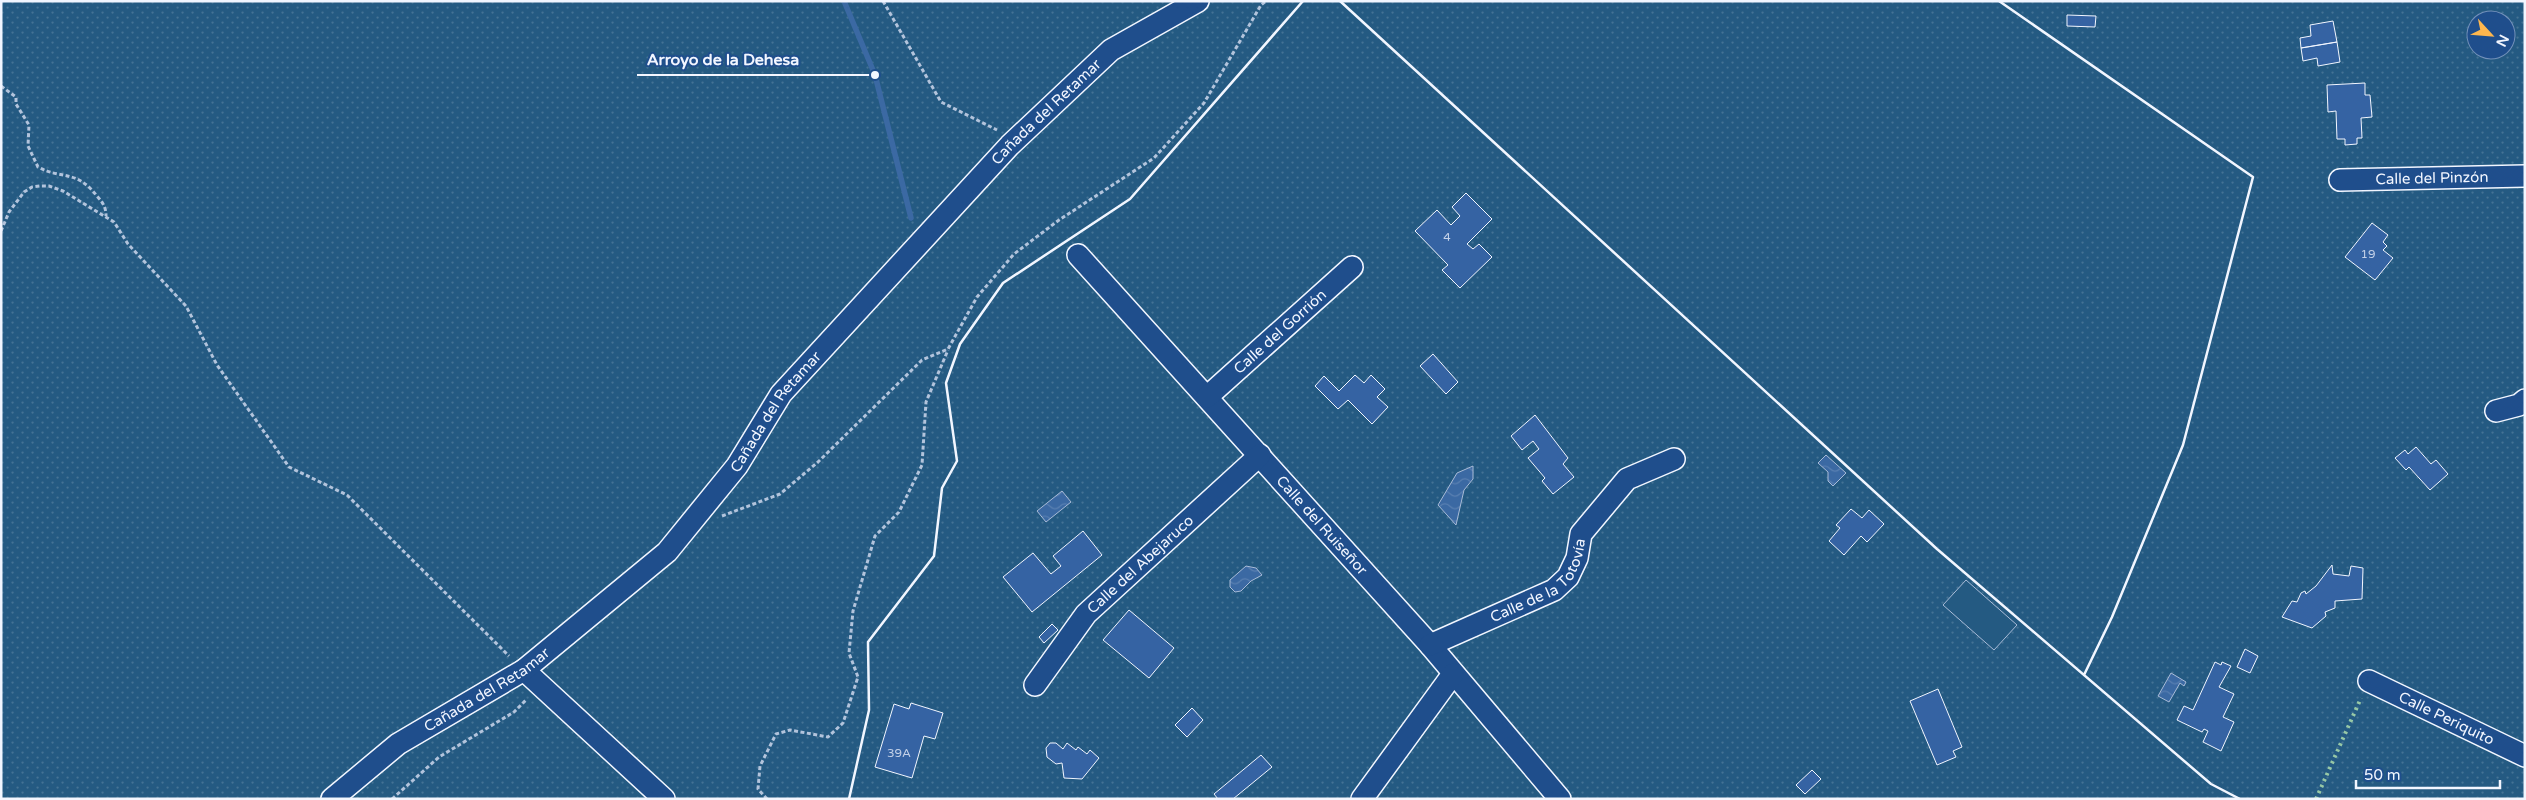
<svg xmlns="http://www.w3.org/2000/svg" width="2526" height="800" viewBox="0 0 2526 800" font-family="'Varela Round',sans-serif">
  <defs>
    <pattern id="grass-dots" width="8" height="8" patternUnits="userSpaceOnUse" patternTransform="scale(1.25)"><rect width="8" height="8" fill="#245a82"/><path d="M2 2h.1M6 6h.1" fill="none" stroke="#447295" stroke-width="1.8" stroke-linecap="round"/></pattern>
    <pattern id="water-waves" width="16" height="10" patternUnits="userSpaceOnUse" patternTransform="scale(1.25)"><rect width="16" height="10" fill="#3b69a3"/><path d="M0 5q4-4 8 0t8 0" fill="none" stroke="#587fb1"/></pattern>
  </defs>
  <rect width="100%" height="100%" fill="#1f4e8c"/>
  <!-- grass -->
  <path fill="url(#grass-dots)" stroke="#a8bbd7" fill-rule="evenodd" d="M1,1H2525V799H1ZM2476,20H2506V50H2476Z"/>
  <!-- pitch -->
  <path fill="#245a82" stroke="#a8bbd7" d="M1966,580L2017,625L1994,650L1943,605Z"/>
  <!-- water -->
  <path fill="url(#water-waves)" stroke="#a8bbd7" d="M1826,455L1846,473L1833,486L1828,481V472L1818,463Z
    M1473,466V479L1464,490L1456,525L1438,505L1457,473Z
    M1062,491L1071,502L1046,522L1037,511Z
    M1246,566L1256,568L1262,575L1251,581L1241,591L1235,592L1230,587V580Z
    M2171,673L2186,682L2184,686L2180,683L2169,702L2158,696Z"/>
  <g fill="none" stroke-linecap="round" stroke-linejoin="round">
    <!-- stream -->
    <path stroke="#3b69a3" stroke-width="5.5" d="M844,1L875,75L911,218"/>
  </g>
  <!-- building -->
  <path fill="#3563a3" stroke="#f2f6ff" d="M2067,15L2096,16L2095,27L2067,26Z
    M2333,21L2337,42L2301,48L2300,38L2311,36L2310,25Z
    M2337,42L2340,62L2318,66L2317,58L2303,61L2301,48Z
    M2365,83V95H2370L2372,117L2361,118L2362,138H2357V144L2345,145V139H2337L2336,111L2328,112L2327,85Z
    M1466,193L1492,219L1467,244L1473,249L1479,244L1492,257L1460,288L1442,270L1448,265L1415,231L1437,210L1451,225L1460,216L1452,207Z
    M2372,223L2388,235L2383,242L2387,246L2383,250L2393,258L2375,280L2345,257Z
    M1433,354L1458,382L1446,394L1420,366Z
    M1355,375L1364,383L1371,375L1385,389L1377,397L1388,407L1372,424L1348,400L1338,409L1315,386L1324,376L1339,391Z
    M1535,415L1568,458L1563,464L1574,477L1553,494L1542,481L1545,478L1528,458L1539,449L1533,441L1522,450L1511,436Z
    M2416,447L2431,464L2436,460L2448,474L2430,490L2409,467L2406,470L2395,458L2405,450L2408,454Z
    M1851,509L1862,518L1869,510L1884,524L1867,542L1861,536L1844,555L1829,541L1840,528L1836,525Z
    M1083,531L1102,555L1032,612L1003,577L1033,553L1051,574L1061,566L1053,556Z
    M2332,565L2333,574L2349,576L2351,566L2363,568L2362,599L2335,601V608L2325,612L2326,616L2312,628L2282,617L2292,601L2297,602L2301,593L2305,591L2306,594L2316,586Z
    M1129,610L1174,648L1149,678L1103,640Z
    M1052,624L1058,630L1044,643L1039,637Z
    M2245,649L2258,656L2250,673L2237,667Z
    M2215,662L2221,665L2222,662L2231,666L2219,687L2234,694L2223,717L2234,722L2221,751L2203,742L2208,731L2204,729L2202,732L2177,720L2184,706L2193,710Z
    M1938,689L1962,747L1953,751L1956,757L1937,765L1910,701Z
    M911,703L943,713L935,739L924,736L912,778L875,767L894,704L909,709Z
    M1192,708L1203,720L1187,737L1175,725Z
    M1050,743H1056L1063,749L1067,743L1076,750L1078,747L1087,754L1090,750L1099,758L1082,779L1064,778L1062,763L1056,764L1047,757L1046,748Z
    M1261,755L1272,767L1233,799H1218L1214,794Z
    M1812,770L1821,779L1805,794L1796,785Z"/>
  <g fill="none" stroke-linecap="round" stroke-linejoin="round">
    <!-- minor casing -->
    <g stroke="#f2f6ff" stroke-width="24">
      <g id="minor">
        <path id="s1" d="M2340,180L2525,176"/>
        <path id="s2" d="M1078,255L1430,645L1560,799"/>
        <path id="s3" d="M1207,397L1352,267"/>
        <path d="M2496,411L2519,405L2525,400"/>
        <path id="s4" d="M1430,645L1554,590L1568,577L1577,558L1581,534L1627,479L1674,459"/>
        <path d="M524,670L664,799"/>
        <path id="s5" d="M2369,681L2525,756"/>
        <path id="s6" d="M1035,685L1086,614L1260,455"/>
        <path id="s7" d="M332,799L398,744L524,670L667,552L737,466L781,394L1010,145L1111,50L1198,1"/>
        <path d="M1362,799L1453,674"/>
      </g>
    </g>
    <!-- path -->
    <path stroke="#b3c4dc" stroke-width="3" stroke-dasharray="4 2.5" stroke-linecap="butt" d="M883,1L941,102L997,130
      M1,86L16,97V104L29,125L28,146L38,167C62,180 76,169 97,196C103,203 106,207 106,216
      M1,231L9,212L24,192L32,187L40,186H49L63,191L114,222L128,244L186,306L217,365L289,467L347,495L509,656
      M722,516L780,494L818,462L922,360L948,349L977,297L1014,254L1059,220L1154,158L1204,103L1261,5L1266,1
      M392,799L439,757L514,712L527,699
      M767,799L758,789L760,766L776,734L790,730L828,737L843,723L858,677L849,653L853,611L875,536L899,512L922,465L926,402L948,350"/>
    <!-- minor -->
    <use href="#minor" stroke="#1f4e8c" stroke-width="21"/>
    <!-- hedge -->
    <path stroke="#97c8a6" stroke-width="4" stroke-dasharray="2.5 4" stroke-linecap="butt" d="M2316,799L2361,698"/>
    <!-- wall -->
    <path stroke="#f2f6ff" stroke-width="2.5" d="M1340,1L1937,549L2211,784L2240,799
      M1999,1L2253,177L2183,445L2112,617L2084,675
      M849,799L869,710L868,642L934,556L942,488L957,461L946,383L960,344L1003,283L1130,199L1303,1"/>
  </g>
  <g text-anchor="middle" stroke-width="4" stroke-linejoin="round" paint-order="stroke">
    <!-- number labels -->
    <g font-size="12" fill="#c3d1e8">
      <text x="1447" y="241">4</text>
      <text x="2368" y="258">19</text>
      <text x="899" y="757">39A</text>
    </g>
    <!-- street labels -->
    <g font-size="15" fill="#f2f6ff" stroke="#1f4e8c">
      <text dy="5" stroke="none"><textPath href="#s7" startOffset="1000">Cañada del Retamar</textPath></text>
      <text dy="5" stroke="none"><textPath href="#s1" startOffset="92">Calle del Pinzón</textPath></text>
      <text dy="5" stroke="none"><textPath href="#s3" startOffset="98">Calle del Gorrión</textPath></text>
      <text dy="5" stroke="none"><textPath href="#s7" startOffset="595">Cañada del Retamar</textPath></text>
      <text dy="5" stroke="none"><textPath href="#s2" startOffset="364">Calle del Ruiseñor</textPath></text>
      <text dy="5" stroke="none"><textPath href="#s6" startOffset="161">Calle del Abejaruco</textPath></text>
      <text dy="5" stroke="none"><textPath href="#s4" startOffset="131">Calle de la Totovía</textPath></text>
      <text dy="5" stroke="none"><textPath href="#s7" startOffset="190">Cañada del Retamar</textPath></text>
      <text dy="5" stroke="none"><textPath href="#s5" startOffset="86">Calle Periquito</textPath></text>
    </g>
  </g>
  <!-- callouts -->
  <path fill="none" stroke="#f2f6ff" stroke-width="2" d="M875 75L809 75H637"/>
  <circle fill="#f2f6ff" stroke="#1f4e8c" stroke-width="2" cx="875" cy="75" r="5"/>
  <g font-size="16" text-anchor="middle" font-weight="bold" fill="#f2f6ff" stroke="#1f4e8c" stroke-width="4" stroke-linejoin="round" paint-order="stroke">
    <text x="723" y="65">Arroyo de la Dehesa</text>
  </g>
  <!-- border -->
  <rect width="2526" height="800" fill="none" stroke="#f2f6ff" stroke-width="5"/>
  <!-- north arrow -->
  <g transform="translate(2491 35) rotate(116)"><circle r="24" fill="#1f4e8c" stroke="#7391ba"/>
  <path d="M0-4L9 19L0 12L-9 19Z" fill="#ffb74d"/>
  <text y="-8" font-size="14" font-weight="bold" text-anchor="middle" fill="#f2f6ff">N</text>
  </g>
  <!-- scale -->
  <path d="M2356 780v8h144v-8" fill="none" stroke="#f2f6ff" stroke-width="2.5"/>
  <text x="2364" y="780" font-size="15" fill="#f2f6ff" stroke="#1f4e8c" stroke-width="4" paint-order="stroke">50 m</text>
</svg>
